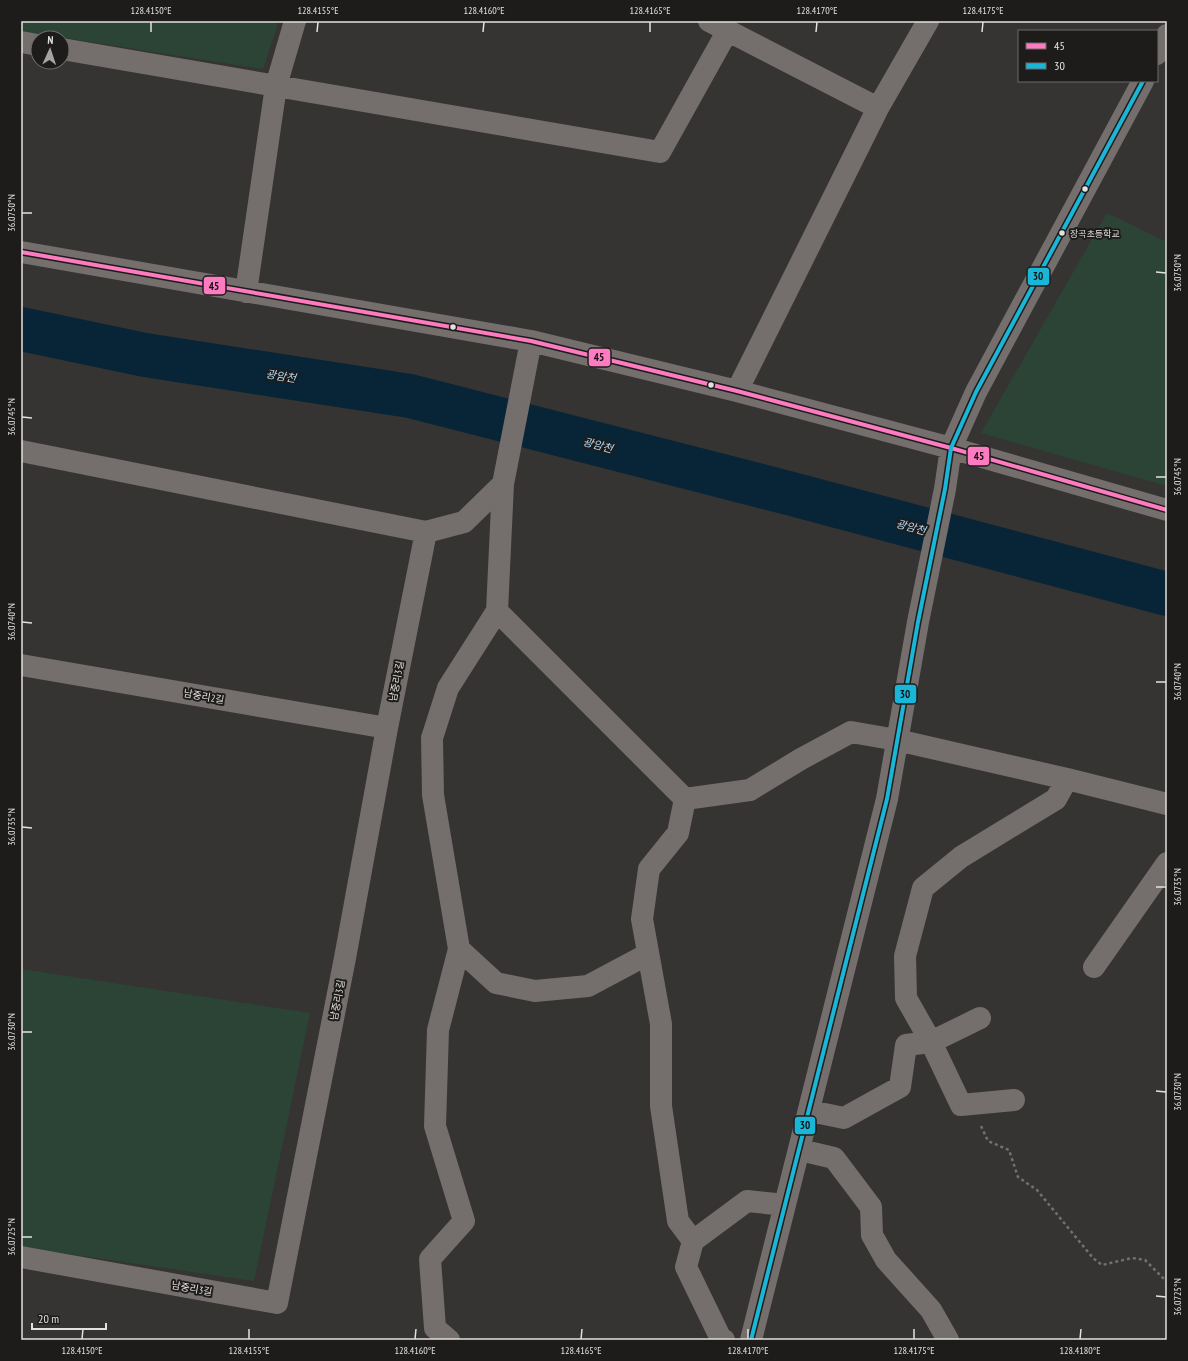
<svg xmlns="http://www.w3.org/2000/svg" width="1188" height="1361" viewBox="0 0 1188 1361" font-family="'PT Sans Narrow','Noto Sans KR',sans-serif">
  <rect width="100%" height="100%" fill="#353432"/>
  <!-- green -->
  <path fill="#2c4435" d="M21,21H272L278,24L263,69L21,31Z
    M1107,213L1167,242V486L981,433Z
    M21,969L310,1013L254,1281L21,1247Z"/>
  <g fill="none" stroke-linecap="round" stroke-linejoin="round">
    <!-- river -->
    <path stroke="#082537" stroke-width="44" d="M21,329L145,355L410,396L792,494L1167,594"/>
    <!-- path -->
    <path stroke="#74706e" stroke-width="2.5" stroke-dasharray="3 3" stroke-linecap="butt" d="M981,1126L988,1141L1009,1150L1018,1177L1037,1190L1093,1258L1102,1265L1132,1258L1145,1260L1167,1282"/>
    <!-- minor -->
    <path stroke="#746e6c" stroke-width="22" d="M709,21L878,108
      M21,42L38,45
      M62,49L660,152L728,30
      M1157,54L1167,35
      M21,252L531,341L737,391L951,448L1167,510
      M246,292L276,86L295,21
      M531,341L503,484L497,611L685,799L750,790L801,759L851,732L897,740L1067,779
      M737,391L878,108L928,21
      M21,451L426,532
      M21,665L387,728
      M685,799L678,833L649,869L642,919L661,1024V1106L678,1221L693,1241L747,1201L785,1205
      M459,949L496,983L535,991L588,986L648,954
      M1094,967L1167,863
      M1014,1100L961,1105L931,1042L906,998L905,956L923,888L961,857L1056,799L1067,779L1167,804
      M810,1111L844,1118L900,1087L906,1045L931,1042L980,1018
      M800,1150L834,1158L871,1207L872,1235L886,1260L931,1310L948,1340
      M693,1241L686,1267L721,1339L724,1340
      M21,1257L277,1303L345,958L387,728L426,532L464,522L503,484
      M449,1340L435,1328L430,1259L464,1221L435,1126L438,1030L459,949L433,795L432,738L448,688L497,611
      M751,1340L887,799L918,622L945,489L951,448L976,392L1143,81"/>
    <!-- bus-1 casing -->
    <g stroke="#1d1c1b" stroke-width="7">
      <path id="bus-1" d="M21,252L531,341L737,391L951,448L1167,510"/>
    </g>
    <!-- bus-2 casing -->
    <g stroke="#1d1c1b" stroke-width="7">
      <path id="bus-2" d="M751,1340L887,799L918,622L945,489L951,448L976,392L1143,81"/>
    </g>
    <!-- bus-1 -->
    <use href="#bus-1" stroke="#fe7ac1" stroke-width="4"/>
    <!-- bus-2 -->
    <use href="#bus-2" stroke="#1ab6d8" stroke-width="4"/>
  </g>
  <!-- ticks -->
  <path fill="none" stroke="#e2e1df" stroke-width="1.5" d="M151,32V22M317,32L318,22M483,32L484,22M650,32V22M816,32L817,22M982,32L983,22M22,213H32M1156,272L1166,273M22,417L32,418M1156,477H1166M22,622L32,623M1156,682H1166M22,827L32,828M1156,887H1166M22,1032H32M1156,1091L1166,1092M22,1237H32M1156,1296L1166,1297M82,1339L83,1329M249,1339V1329M415,1339L416,1329M581,1339L582,1329M748,1339V1329M914,1339V1329M1080,1339L1081,1329"/>
  <!-- markers -->
  <g fill="#e2e1df" stroke="#1d1c1b" stroke-width="1.5">
    <circle cx="1085" cy="189" r="3.5"/>
    <circle cx="1062" cy="233" r="3.5"/>
    <circle cx="453" cy="327" r="3.5"/>
    <circle cx="711" cy="385" r="3.5"/>
  </g>
  <g text-anchor="middle" stroke-width="4" stroke-linejoin="round" paint-order="stroke">
    <!-- bus labels -->
    <g font-size="9" fill="#e2e1df" stroke="#1d1c1b" text-anchor="start">
      <text x="1070" y="237">장곡초등학교</text>
    </g>
    <!-- street labels -->
    <g font-size="10" fill="#e2e1df" stroke="#1d1c1b">
      <text transform="translate(396 681) rotate(-79)" y="4">남중리3길</text>
      <text transform="translate(204 696) rotate(10)" y="4">남중리2길</text>
      <text transform="translate(337 1000) rotate(-79)" y="4">남중리3길</text>
      <text transform="translate(192 1288) rotate(10)" y="4">남중리3길</text>
    </g>
    <!-- water labels -->
    <g font-size="11" font-style="italic" fill="#b2d9f6" stroke="#1d1c1b">
      <text transform="translate(281 376) rotate(9)" y="4">광암천</text>
      <text transform="translate(598 445) rotate(15)" y="4">광암천</text>
      <text transform="translate(911 527) rotate(15)" y="4">광암천</text>
    </g>
  </g>
  <g stroke="#1d1c1b" stroke-width="1.5">
    <rect x="1027" y="267" width="23" height="19" rx="4" fill="#1ab6d8"/>
    <rect x="203" y="276" width="23" height="19" rx="4" fill="#fe7ac1"/>
    <rect x="588" y="348" width="23" height="19" rx="4" fill="#fe7ac1"/>
    <rect x="967" y="446" width="23" height="20" rx="4" fill="#fe7ac1"/>
    <rect x="894" y="684" width="23" height="20" rx="4" fill="#1ab6d8"/>
    <rect x="794" y="1116" width="22" height="19" rx="4" fill="#1ab6d8"/>
  </g>
  <g font-size="11" text-anchor="middle" font-weight="bold" fill="#111">
    <text x="1038" y="280">30</text>
    <text x="214" y="290">45</text>
    <text x="599" y="361">45</text>
    <text x="979" y="460">45</text>
    <text x="905" y="698">30</text>
    <text x="805" y="1129">30</text>
  </g>
  <!-- border -->
  <rect width="1188" height="1361" fill="none" stroke="#1d1c1b" stroke-width="44"/>
  <!-- legend -->
  <rect x="1018" y="30" width="140" height="52" fill="#1d1c1b" stroke="#6c6b69"/>
  <rect x="1026" y="43" width="20" height="6" fill="#fe7ac1" stroke="#6c6b69"/>
  <text x="1054" y="50" font-size="12" fill="#e2e1df">45</text>
  <rect x="1026" y="63" width="20" height="6" fill="#1ab6d8" stroke="#6c6b69"/>
  <text x="1054" y="70" font-size="12" fill="#e2e1df">30</text>
  <!-- north arrow -->
  <g transform="translate(50 50) rotate(3)"><circle r="19" fill="#1d1c1b" stroke="#6c6b69"/>
  <path d="M0-3L7 15L0 10L-7 15Z" fill="#a5a4a2"/>
  <text y="-6" font-size="11" font-weight="bold" text-anchor="middle" fill="#e2e1df">N</text>
  </g>
  <!-- scale -->
  <path d="M32 1323v6h74v-6" fill="none" stroke="#e2e1df" stroke-width="2"/>
  <text x="38" y="1323" font-size="12" fill="#e2e1df" stroke="#1d1c1b" stroke-width="3" paint-order="stroke">20 m</text>
  <rect x="22" y="22" width="1144" height="1317" fill="none" stroke="#e2e1df" stroke-width="1.5"/>
  <g font-size="10" text-anchor="middle" fill="#e2e1df">
    <text x="151" y="14">128.4150°E</text>
    <text x="318" y="14">128.4155°E</text>
    <text x="484" y="14">128.4160°E</text>
    <text x="650" y="14">128.4165°E</text>
    <text x="817" y="14">128.4170°E</text>
    <text x="983" y="14">128.4175°E</text>
    <text transform="translate(11 213) rotate(-90)" y="4">36.0750°N</text>
    <text transform="translate(1177 273) rotate(-90)" y="4">36.0750°N</text>
    <text transform="translate(11 417) rotate(-90)" y="4">36.0745°N</text>
    <text transform="translate(1177 477) rotate(-90)" y="4">36.0745°N</text>
    <text transform="translate(11 622) rotate(-90)" y="4">36.0740°N</text>
    <text transform="translate(1177 682) rotate(-90)" y="4">36.0740°N</text>
    <text transform="translate(11 827) rotate(-90)" y="4">36.0735°N</text>
    <text transform="translate(1177 887) rotate(-90)" y="4">36.0735°N</text>
    <text transform="translate(11 1032) rotate(-90)" y="4">36.0730°N</text>
    <text transform="translate(1177 1092) rotate(-90)" y="4">36.0730°N</text>
    <text transform="translate(11 1237) rotate(-90)" y="4">36.0725°N</text>
    <text transform="translate(1177 1297) rotate(-90)" y="4">36.0725°N</text>
    <text x="82" y="1354">128.4150°E</text>
    <text x="249" y="1354">128.4155°E</text>
    <text x="415" y="1354">128.4160°E</text>
    <text x="581" y="1354">128.4165°E</text>
    <text x="748" y="1354">128.4170°E</text>
    <text x="914" y="1354">128.4175°E</text>
    <text x="1080" y="1354">128.4180°E</text>
  </g>
</svg>
